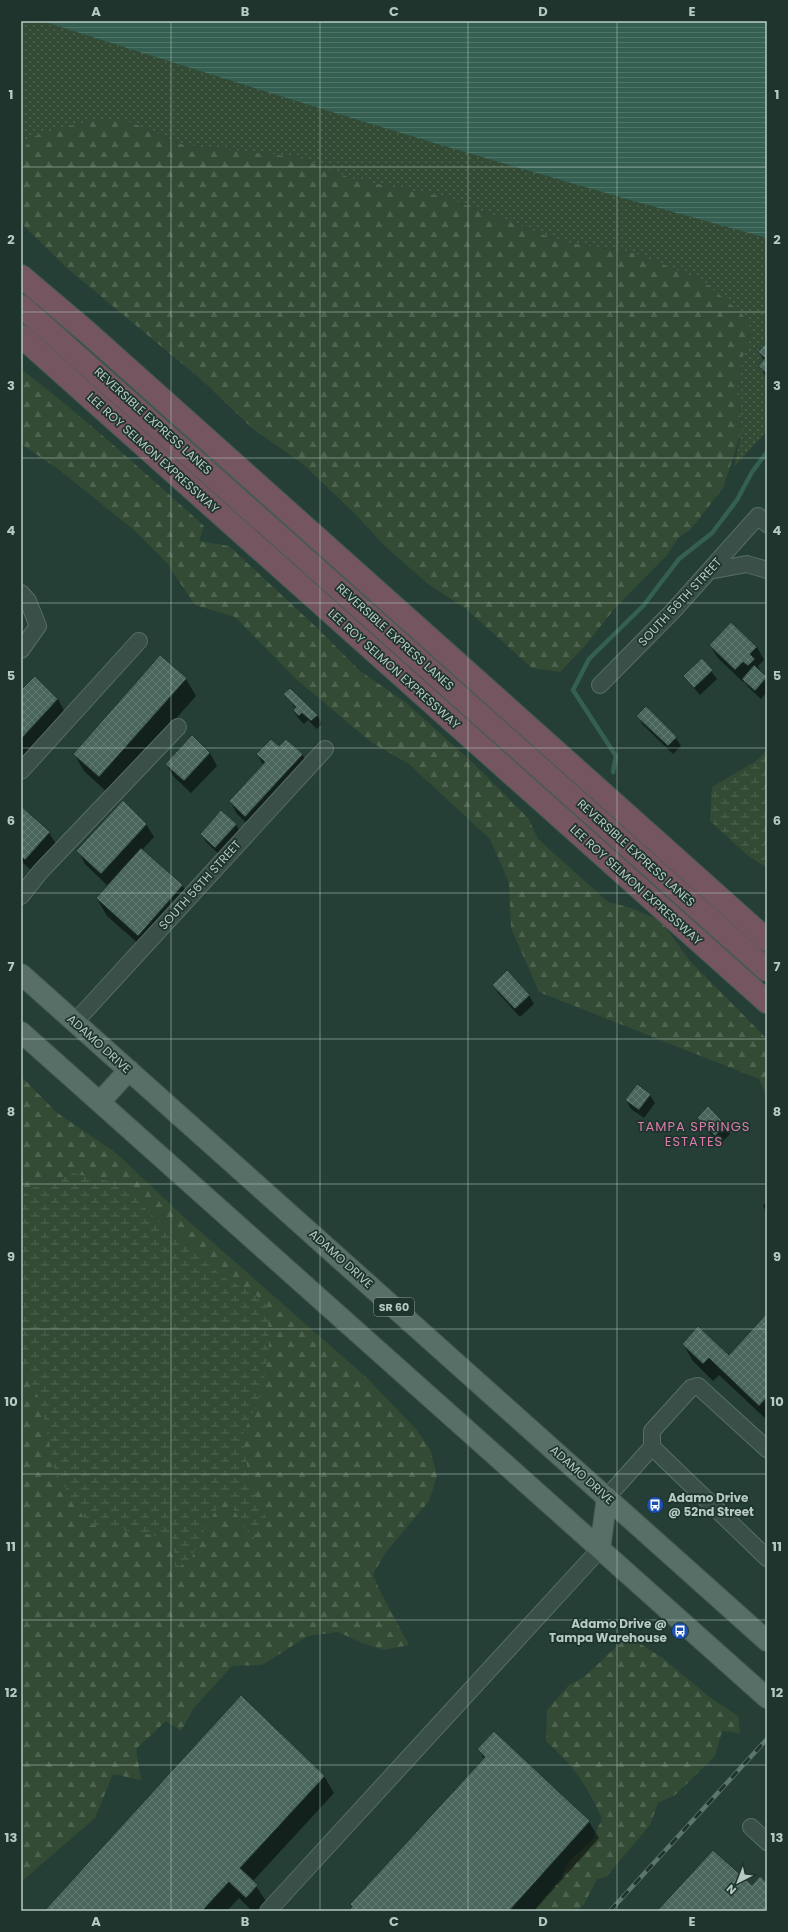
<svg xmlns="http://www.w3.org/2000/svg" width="788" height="1932" viewBox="0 0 788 1932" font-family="Poppins,sans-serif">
  <defs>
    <pattern id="grass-dots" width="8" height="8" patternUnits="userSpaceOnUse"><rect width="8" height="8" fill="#334b34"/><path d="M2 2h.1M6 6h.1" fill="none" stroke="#4e6450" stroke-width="1.8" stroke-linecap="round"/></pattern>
    <pattern id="forest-firs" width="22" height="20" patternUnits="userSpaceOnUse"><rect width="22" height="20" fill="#334b34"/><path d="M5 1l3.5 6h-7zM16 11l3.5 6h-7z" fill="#4e6450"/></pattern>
    <pattern id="wetland-marsh" width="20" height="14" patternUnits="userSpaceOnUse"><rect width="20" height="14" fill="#334b34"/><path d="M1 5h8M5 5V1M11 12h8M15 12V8" fill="none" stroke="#4e6450"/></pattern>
    <pattern id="water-rules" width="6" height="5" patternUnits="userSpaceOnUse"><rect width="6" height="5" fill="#345f51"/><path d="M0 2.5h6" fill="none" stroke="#4f7568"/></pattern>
    <pattern id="building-cross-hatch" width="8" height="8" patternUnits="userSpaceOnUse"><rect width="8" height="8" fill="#49655c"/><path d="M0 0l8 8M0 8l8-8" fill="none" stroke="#617a72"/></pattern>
  </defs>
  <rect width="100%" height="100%" fill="#253f36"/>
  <!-- grass -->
  <path fill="url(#grass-dots)" d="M21,21H42C282,98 524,172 767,238V431L734,467L742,430L737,391L744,351L754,332L702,280L634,253L563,242L444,197L353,179L297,157L184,145L130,122L35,136L21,151Z"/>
  <!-- forest -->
  <path fill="url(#forest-firs)" d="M92,120L130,122L184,145L297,157L353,179L444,197L563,242L634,253L702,280L742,314L754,332L744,351L737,391L742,430L723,488L691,529L678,538L667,555L615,608L584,647L560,672L532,668L465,608L428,584L386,547L355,514L303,464L252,428L204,382L68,269L21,223V151L35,136Z
    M21,369C85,418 144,472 204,526L199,541L229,546L316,627L360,671L405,702L472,762L528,818L538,839L608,902L631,908L661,921L689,960L767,1039V1097L759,1079L539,992L511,928L509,883L490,839L409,764L371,742L296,679L235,617L195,605L166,562L134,530L58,469L21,444Z
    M21,1076L56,1112L116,1153L186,1219L366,1377L415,1428L430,1449L437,1476L429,1501L386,1552L373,1574L379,1589L409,1645L383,1650L362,1643L338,1632L308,1636L262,1665L232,1666L193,1709L181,1731L166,1721L136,1749L141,1780L113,1774L95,1818L21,1882Z
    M628,1636L664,1659L708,1696L738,1716L740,1733L722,1731L715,1756L675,1795L658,1803L650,1825L606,1877L597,1879L584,1904L577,1911H533L561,1878L570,1860L591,1842L602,1819C587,1784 573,1766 546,1741L547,1710L569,1685L584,1677Z"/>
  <!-- wetland -->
  <path fill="url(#wetland-marsh)" d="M767,750V868L746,854L710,821L712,787L756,761Z
    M73,1173L128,1186L148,1212L182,1242L223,1277L253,1292L268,1307L269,1352L260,1397L242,1436L250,1482L266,1518L253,1540L225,1496L202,1533L192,1557L175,1570L174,1539L88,1524L55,1471L41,1403L21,1362V1197L30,1189Z"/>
  <!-- water -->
  <path fill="url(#water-rules)" d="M42,21H767V238C524,172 282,98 42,21Z"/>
  <!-- shadow -->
  <path fill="#0007" d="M767,343V379L760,366L764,361L759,352Z
    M710,646L757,647L764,660L758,666L761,672L767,678V692L761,699L748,687L744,681L743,682L718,658Z
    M702,659L717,679L700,695L684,676Z
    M35,677L58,699L67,716L21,767V692Z
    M186,679L196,696L109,794L84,771L74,754Z
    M285,694L317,715L322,724L317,729L308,720L304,724L299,719L294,711L296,709Z
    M638,716L676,738L681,746L673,754L642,724Z
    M192,737L210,753L217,766L191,793L174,777L166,764Z
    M279,748L302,754L310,767L253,829L237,814L230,801L263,765L257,754Z
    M21,807L49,833L57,845L33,872L21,861Z
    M221,811L236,825L241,833L221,856L206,842L201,834Z
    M146,824L154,837L142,850L182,885L192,902L148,952L107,916L97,899L108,886L85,864L78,851Z
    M493,985L529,995L534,1004L520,1017L498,993Z
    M650,1095L655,1103L644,1118L631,1109L626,1100Z
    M698,1118L726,1125L730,1134L720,1144L703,1126Z
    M767,1201V1213L763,1206Z
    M767,1315V1420L719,1375L713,1381L693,1361L683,1344L729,1356Z
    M479,1749L589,1822L599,1838L534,1911H349L484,1759Z
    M324,1776L334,1793L253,1881L267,1903L259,1911H252L239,1898L227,1911H46Z"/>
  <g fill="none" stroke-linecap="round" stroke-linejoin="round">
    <!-- stream -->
    <path stroke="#345f51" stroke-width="4.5" d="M613,772L616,756L573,690L589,659L643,606L679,559L712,533L737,500L752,472L767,452"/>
  </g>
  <!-- building -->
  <path fill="url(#building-cross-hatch)" stroke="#20362f" d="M767,341V374L758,366L765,358L758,352Z
    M731,622L757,647L750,654L755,659L748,666L743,662L735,670L709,645Z
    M160,655L187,678L99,777L73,754Z
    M702,658L713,670L694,688L683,676Z
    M754,665L767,677L755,691L742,679Z
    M35,676L58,699L21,739V690Z
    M290,688L318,715L311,721L302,713L299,716L293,710L296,707L283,694Z
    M646,706L677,737L668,746L636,716Z
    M192,735L210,753L184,781L165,764Z
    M271,739L279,746L286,739L303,754L245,817L229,801L265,762L256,754Z
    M123,800L147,824L101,874L76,851Z
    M21,806L50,832L25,860L21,856Z
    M221,810L237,824L215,848L200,834Z
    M141,848L183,885L138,936L96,898Z
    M507,970L530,995L515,1009L492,985Z
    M637,1084L651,1094L639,1110L625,1100Z
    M708,1106L726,1125L715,1136L697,1118Z
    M767,1313V1397L759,1406L709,1358L703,1364L682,1344L698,1326L729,1355Z
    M241,1695L325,1776L240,1868L258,1885L246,1898L229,1882L202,1911H46L45,1910Z
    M494,1731L590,1821L509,1911H348L352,1907L350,1904L485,1757L477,1749Z
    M713,1850L752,1885L760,1876L767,1883V1911H657Z"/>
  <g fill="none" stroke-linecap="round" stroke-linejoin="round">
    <!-- minor casing -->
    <g stroke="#576d66" stroke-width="18">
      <path id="minor" d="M709,571L747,564L767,570
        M21,593L28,601L38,626L21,650
        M600,685L674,610L758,516L767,524
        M21,771L139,641
        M21,896L40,872L178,727
        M75,1022L325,749
        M767,1449L698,1386L691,1388L652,1431V1447L767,1558
        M607,1497L652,1447
        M751,1827L767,1842
        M268,1911L600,1549"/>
    </g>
    <!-- major casing -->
    <g stroke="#455b54" stroke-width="22">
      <path id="major" d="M21,974L767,1641
        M21,1032L767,1698
        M100,1102L129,1070
        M600,1549L607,1497"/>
    </g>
    <!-- highway casing -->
    <g stroke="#445a53" stroke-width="24">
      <path id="highway" d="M21,276L87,332L767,940
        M21,306L767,970
        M21,336L767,1002"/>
    </g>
    <!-- minor -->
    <use href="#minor" stroke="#394f48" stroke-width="16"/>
    <!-- major -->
    <use href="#major" stroke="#576f67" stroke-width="20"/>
    <!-- highway -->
    <use href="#highway" stroke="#755660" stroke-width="22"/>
    <!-- rail casing -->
    <g stroke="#5b766d" stroke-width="4.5">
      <path id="rail" d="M610,1911L767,1739"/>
    </g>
    <!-- rail -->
    <use href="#rail" stroke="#1e342d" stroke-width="3" stroke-dasharray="9" stroke-linecap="butt"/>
  </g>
  <!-- grid -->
  <path fill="none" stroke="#b5cac3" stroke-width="1" stroke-opacity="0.55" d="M171,21V1911M320,21V1911M468,21V1911M617,21V1911M21,167H767M21,312H767M21,458H767M21,603H767M21,748H767M21,893H767M21,1039H767M21,1184H767M21,1329H767M21,1474H767M21,1620H767M21,1765H767"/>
  <!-- icons -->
  <defs>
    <g id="bus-disc" transform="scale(0.9)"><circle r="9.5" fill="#1a4fb4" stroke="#1e342d"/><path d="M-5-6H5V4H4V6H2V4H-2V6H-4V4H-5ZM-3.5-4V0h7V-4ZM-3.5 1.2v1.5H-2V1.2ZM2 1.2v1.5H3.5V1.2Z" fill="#fff"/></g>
  </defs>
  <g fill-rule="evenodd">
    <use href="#bus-disc" x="655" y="1505"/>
    <use href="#bus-disc" x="680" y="1631"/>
  </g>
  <g text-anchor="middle" stroke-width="3.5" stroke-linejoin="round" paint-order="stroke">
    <!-- shield labels -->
    <rect fill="#1e342d" stroke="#889d96" stroke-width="1" x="374" y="1298" width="40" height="18" rx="3"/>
    <g font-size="11" font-weight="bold" fill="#b5cac3">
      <text x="394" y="1311">SR 60</text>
    </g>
    <!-- street labels -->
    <g font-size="12" fill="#b5cac3" stroke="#1e342d">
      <text transform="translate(153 421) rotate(42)" y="4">REVERSIBLE EXPRESS LANES</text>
      <text transform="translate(153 453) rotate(42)" y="4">LEE ROY SELMON EXPRESSWAY</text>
      <text transform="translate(680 602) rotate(-47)" y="4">SOUTH 56TH STREET</text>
      <text transform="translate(395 637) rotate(42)" y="4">REVERSIBLE EXPRESS LANES</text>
      <text transform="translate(394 669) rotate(42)" y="4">LEE ROY SELMON EXPRESSWAY</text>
      <text transform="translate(636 853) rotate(42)" y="4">REVERSIBLE EXPRESS LANES</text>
      <text transform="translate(200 885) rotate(-48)" y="4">SOUTH 56TH STREET</text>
      <text transform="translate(636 885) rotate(42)" y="4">LEE ROY SELMON EXPRESSWAY</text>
      <text transform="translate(99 1044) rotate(42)" y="4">ADAMO DRIVE</text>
      <text transform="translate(341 1259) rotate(42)" y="4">ADAMO DRIVE</text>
      <text transform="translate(582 1475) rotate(42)" y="4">ADAMO DRIVE</text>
    </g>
    <!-- poi labels -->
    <g font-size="12" font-weight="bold" fill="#b5cac3" stroke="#1e342d" text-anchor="start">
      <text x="668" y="1502">Adamo Drive<tspan x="668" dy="14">@ 52nd Street</tspan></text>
      <text x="667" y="1628" text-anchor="end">Adamo Drive @<tspan x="667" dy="14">Tampa Warehouse</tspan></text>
    </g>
    <!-- neighbourhood labels -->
    <g font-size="13" letter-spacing="1" fill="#db7cab" stroke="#1e342d">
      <text x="694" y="1131">TAMPA SPRINGS<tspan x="694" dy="15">ESTATES</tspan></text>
    </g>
  </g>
  <!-- border -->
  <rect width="788" height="1932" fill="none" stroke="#1e342d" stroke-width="44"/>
  <!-- north arrow -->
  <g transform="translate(738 1882) rotate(222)" stroke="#1e342d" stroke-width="3" paint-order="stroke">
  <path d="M0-3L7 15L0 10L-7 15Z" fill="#b5cac3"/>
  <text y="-6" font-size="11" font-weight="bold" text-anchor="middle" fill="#b5cac3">N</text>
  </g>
  <rect x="22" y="22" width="744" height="1888" fill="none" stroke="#b5cac3" stroke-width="1.5"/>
  <g font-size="13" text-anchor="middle" font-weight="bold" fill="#b5cac3">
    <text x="96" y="16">A</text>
    <text x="245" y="16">B</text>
    <text x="394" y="16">C</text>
    <text x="543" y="16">D</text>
    <text x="692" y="16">E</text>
    <text x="11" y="99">1</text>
    <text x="777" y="99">1</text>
    <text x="11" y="244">2</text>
    <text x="777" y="244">2</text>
    <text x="11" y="390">3</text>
    <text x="777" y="390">3</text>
    <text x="11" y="535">4</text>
    <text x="777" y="535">4</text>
    <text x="11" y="680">5</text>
    <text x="777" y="680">5</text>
    <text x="11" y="825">6</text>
    <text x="777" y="825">6</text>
    <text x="11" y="971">7</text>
    <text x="777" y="971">7</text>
    <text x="11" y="1116">8</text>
    <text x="777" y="1116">8</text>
    <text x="11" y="1261">9</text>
    <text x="777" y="1261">9</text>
    <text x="11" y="1406">10</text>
    <text x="777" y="1406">10</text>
    <text x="11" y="1551">11</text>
    <text x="777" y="1551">11</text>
    <text x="11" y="1697">12</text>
    <text x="777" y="1697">12</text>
    <text x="11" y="1842">13</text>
    <text x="777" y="1842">13</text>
    <text x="96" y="1926">A</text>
    <text x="245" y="1926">B</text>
    <text x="394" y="1926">C</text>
    <text x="543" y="1926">D</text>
    <text x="692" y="1926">E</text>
  </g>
</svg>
